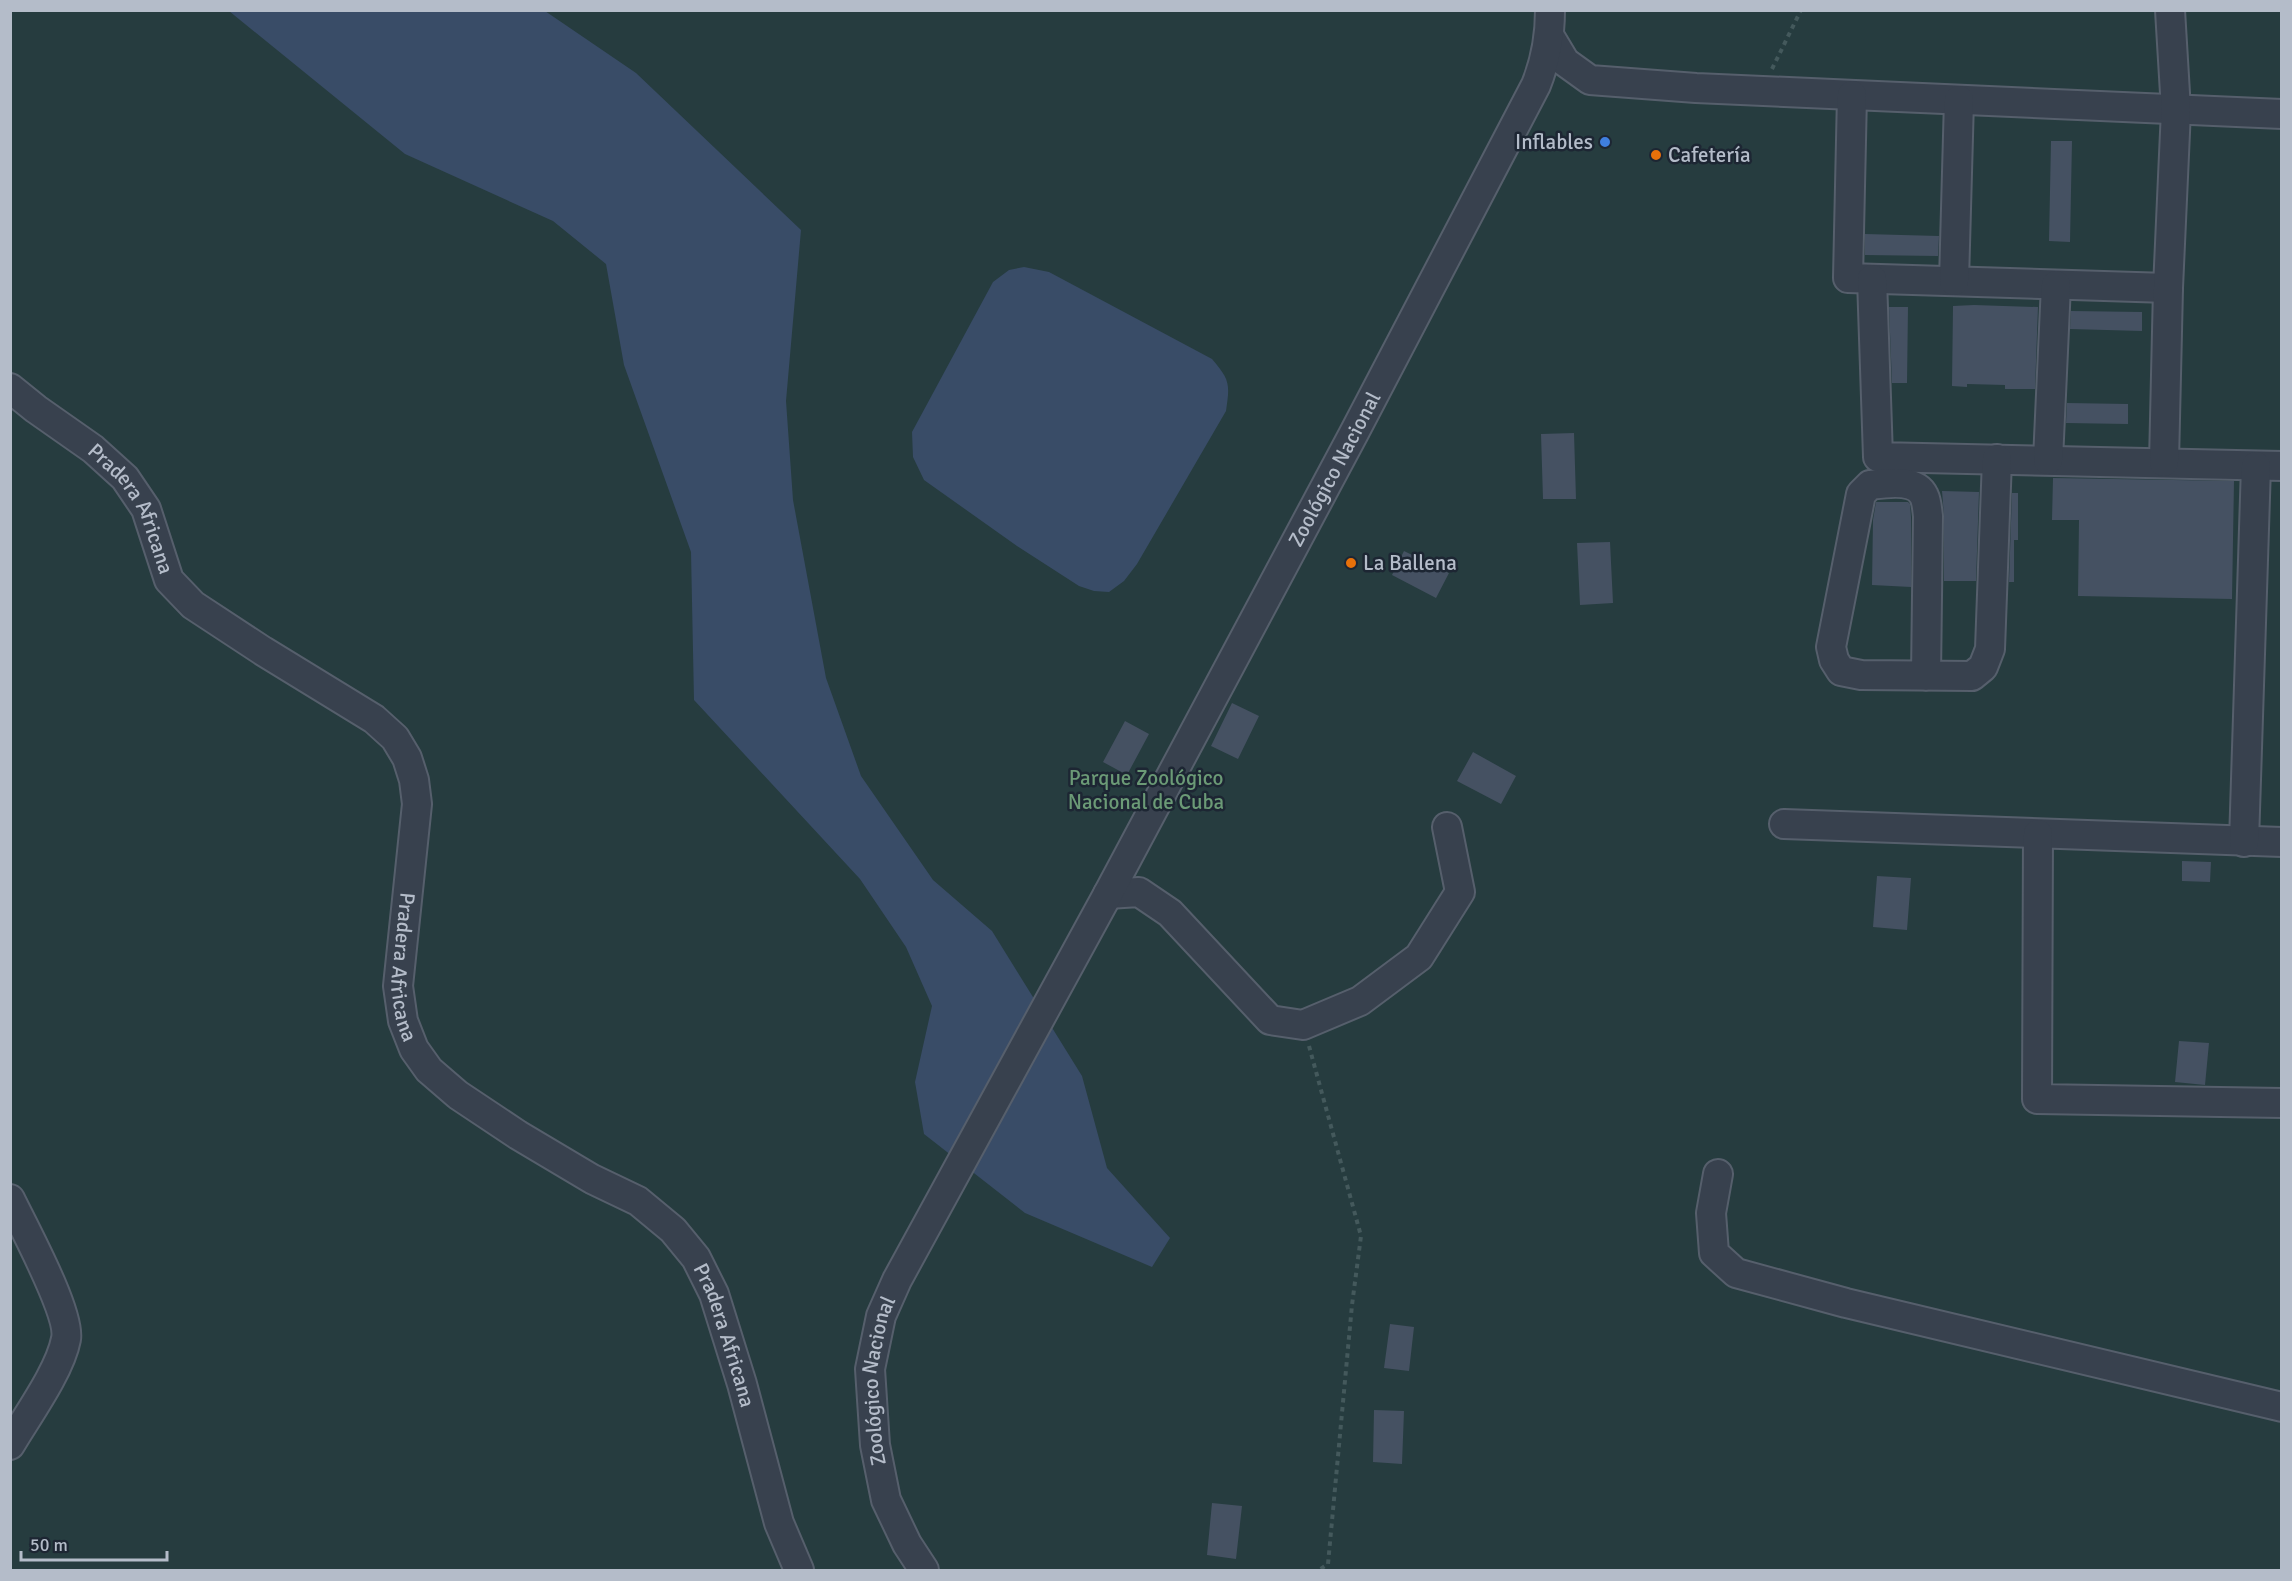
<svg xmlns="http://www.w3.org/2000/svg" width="2292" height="1581" viewBox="0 0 2292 1581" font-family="Signika,sans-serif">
  <rect width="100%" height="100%" fill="#242f3e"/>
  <!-- green -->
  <path fill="#263c3f" d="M11,11H2281V1570H11Z"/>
  <!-- water -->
  <path fill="#394c67" d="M229,11H545L636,73L801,230L786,401L793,500L826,678L861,776L933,880L992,931L1082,1076L1107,1168L1170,1238L1152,1267L1025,1213L924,1134L915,1082L932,1006L906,947L860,879L694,700L691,552L624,365L606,264L553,221L405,154Z
    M1024,267L1049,272L1212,359C1230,380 1230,384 1226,411L1137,564L1124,581L1109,592L1094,591L1079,586L1017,546L924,480L913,457L912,432L993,282L1009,270Z"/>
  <!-- building -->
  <path fill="#455162" d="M2051,141H2072L2070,242L2049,241Z
    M1865,234L1939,236L1938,256L1865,255Z
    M1974,305L2038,307L2035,389H2005V385L1967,384V387L1952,386L1953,306Z
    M1889,307H1908L1907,383H1892Z
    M2071,311L2142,312V331L2070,329Z
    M2067,403L2128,404V424L2066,423Z
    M1574,433L1576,499H1543L1541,434Z
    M2053,478L2234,481L2232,599L2078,596L2079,520H2052Z
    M1942,491L1979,492L1976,581H1944V516Z
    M2012,493H2018V540H2014V582H2009Z
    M1876,502H1908L1910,504L1911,517V587L1872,585L1873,520Z
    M1610,542L1613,603L1580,605L1577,543Z
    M1404,551L1449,573L1436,598L1392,575Z
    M1232,703L1259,716L1238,759L1211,746Z
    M1125,721L1149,734L1127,775L1103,762Z
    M1473,752L1516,776L1501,804L1457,781Z
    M2182,861L2211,862L2210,882L2182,881Z
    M1877,876L1911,878L1907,930L1873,927Z
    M2179,1041L2209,1043L2205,1085L2175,1082Z
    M1390,1324L1414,1327L1409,1371L1384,1368Z
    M1374,1410L1404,1411L1402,1464L1373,1462Z
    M1212,1503L1242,1506L1236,1559L1207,1555Z"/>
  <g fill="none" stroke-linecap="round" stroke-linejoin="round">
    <!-- minor casing -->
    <g stroke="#565f6c" stroke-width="32">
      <g id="minor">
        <path d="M1550,37L1565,62L1590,80L1696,88L2282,114"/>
        <path d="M1852,95L1848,278L2168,288"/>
        <path d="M1872,279L1878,457L2282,466"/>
        <path d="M1954,281L1959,100"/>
        <path id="s1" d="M10,388L36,409L93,449L125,478L146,509L169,580L193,605L263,651L374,719L395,738L407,758L414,780L417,804L398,986L403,1021L414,1049L429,1070L458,1095L518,1135L592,1179L638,1201L673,1230L696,1258L714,1294L742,1384L779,1523L799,1570"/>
        <path d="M2048,460L2056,285"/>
        <path d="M2164,462L2168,288L2176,110L2170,10"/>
        <path d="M1926,676L1928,516C1927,509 1927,502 1924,496C1916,478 1886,483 1870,485L1861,494L1831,647L1834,660L1841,671L1861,675L1972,676L1983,667L1990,649L1997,459"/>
        <path d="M1784,824L2282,842"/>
        <path d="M2038,834L2037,1099L2282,1103"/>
        <path d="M2244,842L2256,466"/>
        <path d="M1108,894L1139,892L1170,913L1270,1020L1303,1025L1360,1001L1419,957L1460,892L1447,827"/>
        <path d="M1718,1174L1711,1213L1714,1253L1736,1273L1846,1303L2282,1407"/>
        <path d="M10,1199C23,1226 71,1314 66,1339C60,1371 27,1416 10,1445"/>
        <path id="s2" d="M924,1570L907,1544L886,1500L875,1445L870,1369L881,1316L897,1280L1108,894L1354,433L1536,85C1546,60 1550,38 1550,10"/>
      </g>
    </g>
    <!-- path -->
    <path stroke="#44595c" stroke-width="4" stroke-dasharray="4.5 4.5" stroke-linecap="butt" d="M1772,69L1801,10
      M1309,1046L1361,1236L1352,1305L1328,1564L1319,1570"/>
    <!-- minor -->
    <use href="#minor" stroke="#38414e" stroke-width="28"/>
  </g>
  <!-- markers -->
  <circle fill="#3f7fe0" stroke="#1d2633" stroke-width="2" cx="1605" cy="142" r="6"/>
  <g fill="#e8710a" stroke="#1d2633" stroke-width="2">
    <circle cx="1656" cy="155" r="6"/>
    <circle cx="1351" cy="563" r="6"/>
  </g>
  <g text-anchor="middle" stroke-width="5" stroke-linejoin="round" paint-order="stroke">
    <!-- poi labels -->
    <g font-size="21" fill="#b4bcc9" stroke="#1d2633" text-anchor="start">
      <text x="1593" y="149" text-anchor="end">Inflables</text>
      <text x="1668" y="162">Cafetería</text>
      <text x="1363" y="570">La Ballena</text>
    </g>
    <!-- street labels -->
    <g font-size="21" fill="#b4bcc9" stroke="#1d2633">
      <text dy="7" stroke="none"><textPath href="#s2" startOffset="1227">Zoológico Nacional</textPath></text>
      <text dy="7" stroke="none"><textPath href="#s1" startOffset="176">Pradera Africana</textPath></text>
      <text dy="7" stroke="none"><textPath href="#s1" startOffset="770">Pradera Africana</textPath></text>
      <text dy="7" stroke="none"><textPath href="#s1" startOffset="1292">Pradera Africana</textPath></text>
      <text dy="7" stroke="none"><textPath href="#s2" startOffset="201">Zoológico Nacional</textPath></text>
    </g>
    <!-- park labels -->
    <g font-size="21" fill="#6b9a76" stroke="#1d2633">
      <text x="1146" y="785">Parque Zoológico<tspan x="1146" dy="24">Nacional de Cuba</tspan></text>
    </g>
  </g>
  <!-- border -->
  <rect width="2292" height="1581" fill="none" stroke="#b4bcc9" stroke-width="24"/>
  <!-- scale -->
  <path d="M21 1551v9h146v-9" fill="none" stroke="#b4bcc9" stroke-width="3"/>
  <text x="30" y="1551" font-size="18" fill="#b4bcc9" stroke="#1d2633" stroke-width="4.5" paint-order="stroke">50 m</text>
</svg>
